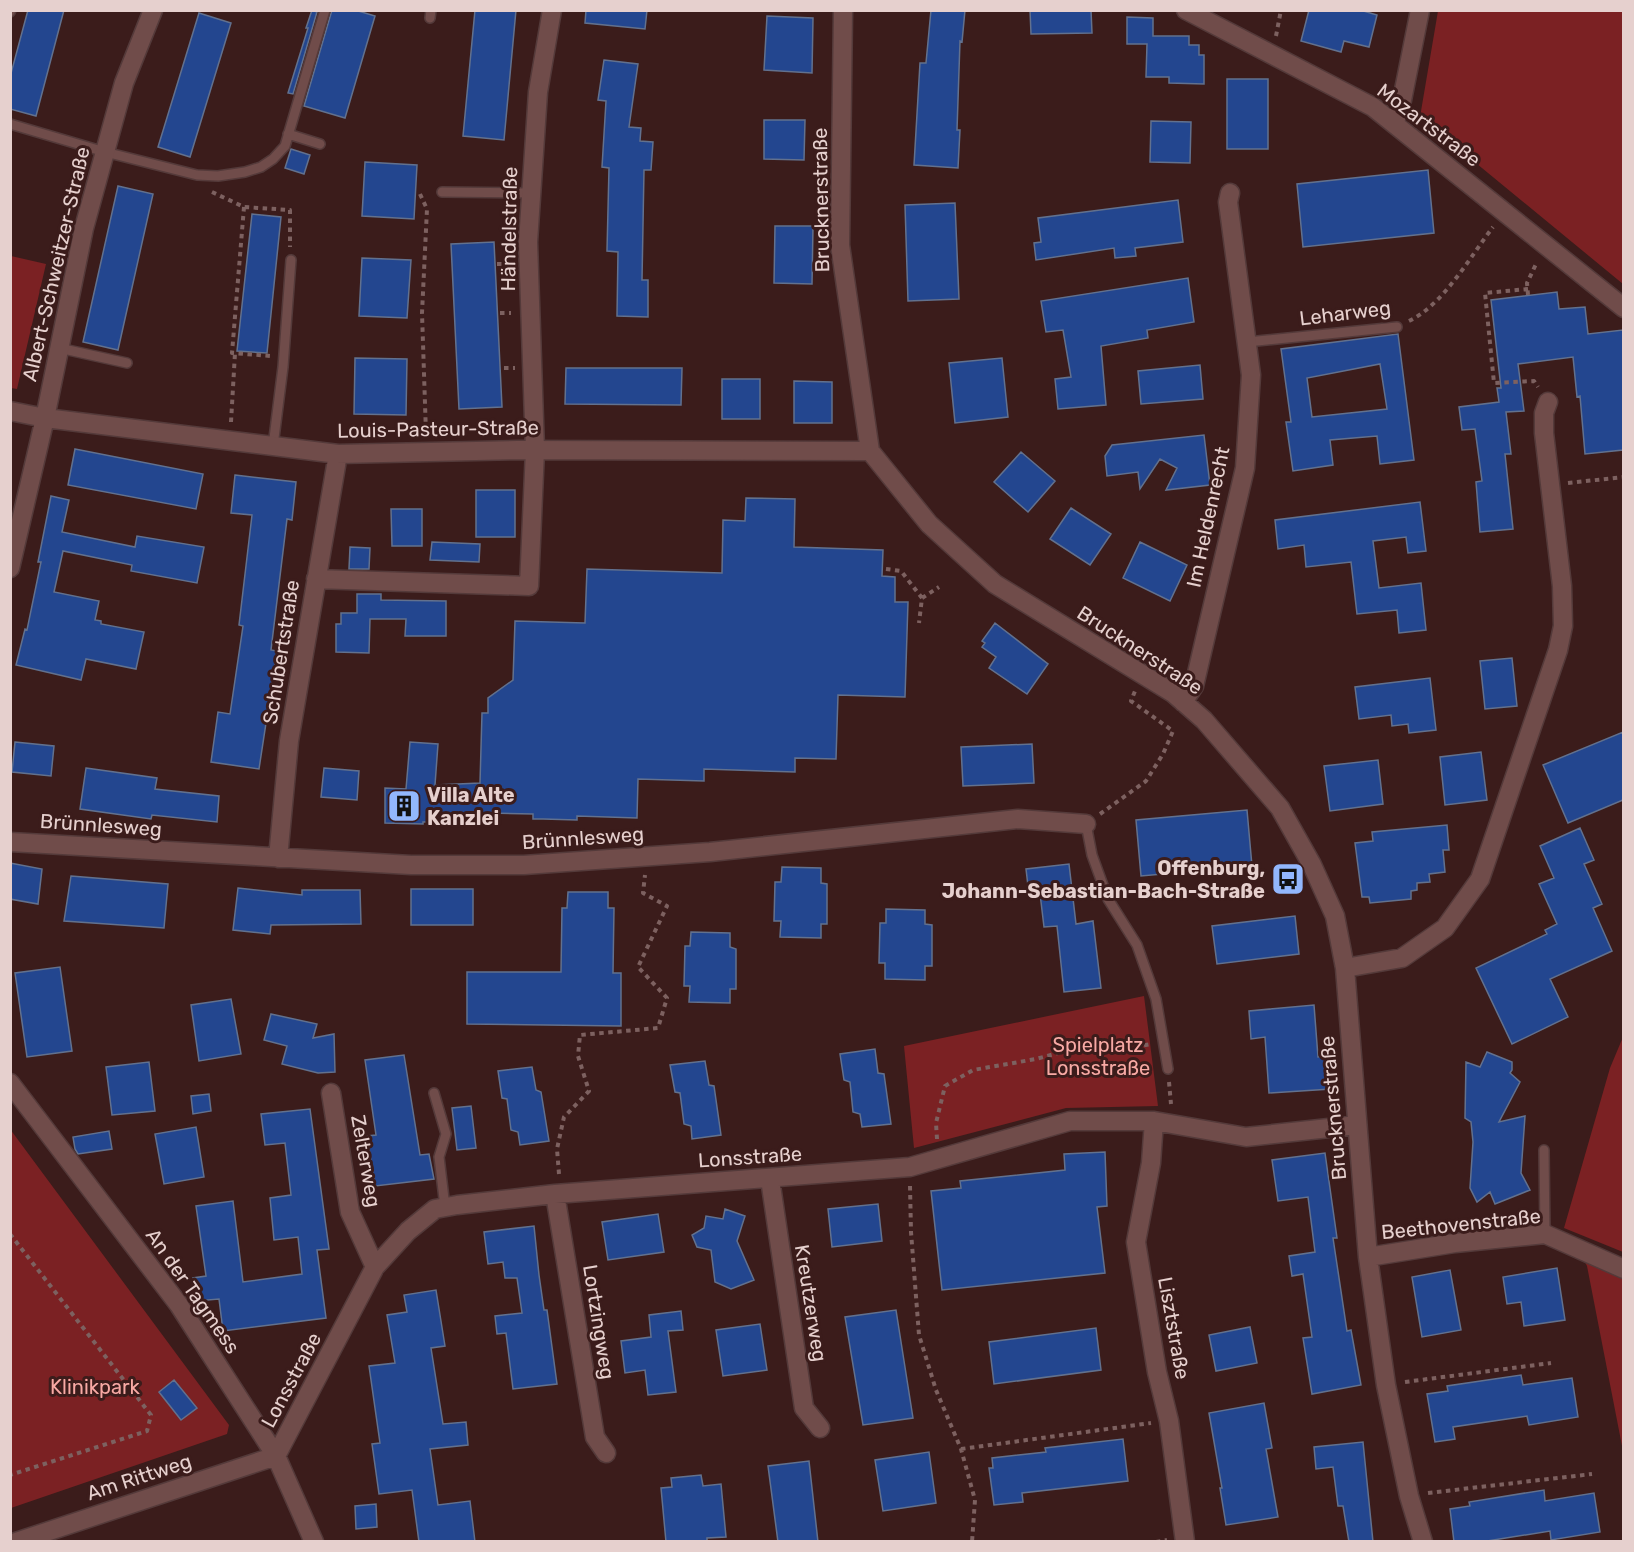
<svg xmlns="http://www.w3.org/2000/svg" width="1634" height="1552" viewBox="0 0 1634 1552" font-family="Rubik,sans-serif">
  <rect width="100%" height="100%" fill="#3b1c1b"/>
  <!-- green -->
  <path fill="#7b2123" d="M1438,11H1623V284L1420,117Z
    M11,256L46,264L17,389L11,388Z
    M1144,996L1158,1106L1066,1108L914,1148L904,1046Z
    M1623,1037V1252L1564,1228L1610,1068Z
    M10,1129L229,1425L227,1434L11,1508Z
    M1584,1260L1623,1279V1451L1587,1266Z"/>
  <!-- building -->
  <path fill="#23468f" stroke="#62718e" stroke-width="1.5" fill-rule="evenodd" d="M28,10H64L36,116L10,109V77Z
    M312,10L317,12L293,94L288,93L308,28H306Z
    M332,10H355L375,16L345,118L304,106Z
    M475,10H516L504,140L463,136Z
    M586,10H647L645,29L585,23Z
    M931,10H965L962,42L960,41L957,130H960L958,168L914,165L920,63H926Z
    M1030,10H1091L1092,33L1031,34Z
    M1309,10H1360L1377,15L1369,47L1344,41L1341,52L1301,41Z
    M199,13L231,23L190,157L158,147Z
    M767,16L813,18L812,73L764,70Z
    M1127,17L1153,18V36H1189V45H1199V55H1204V84L1169,83V77H1146L1147,44H1127Z
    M604,60L638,64L629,127L641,128L640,141L653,142L651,170H644L642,280H648V317L617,316L618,252L607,251L609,168L602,167L606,101L598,100Z
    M1227,79H1268V149H1227Z
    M764,120H805L804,160L764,159Z
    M1151,121L1191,122L1190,163L1150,162Z
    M291,149L310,155L304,174L285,168Z
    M365,162L417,165L414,219L362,216Z
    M1428,170L1434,233L1303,247L1297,184Z
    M118,186L153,194L118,350L83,342Z
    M1178,200L1183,242L1135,248L1136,256L1115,258L1114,248L1036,260L1034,243L1041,242L1038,218Z
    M955,203L959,299L908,301L905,205Z
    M252,214L281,217L267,353L237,351Z
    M775,226H813L812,284L774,283Z
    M494,242L502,407L459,409L451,244Z
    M362,258L411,260L407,318L359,316Z
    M1188,278L1194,322L1147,330L1148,338L1101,346L1106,405L1058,409L1055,379L1071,377L1063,330L1046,332L1041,301Z
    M1557,292L1559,309L1585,307L1588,334L1623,330V450L1585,454L1580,396L1577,397L1573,357L1518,364L1524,411L1506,412L1511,454H1505L1513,529L1480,532L1476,482L1482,481L1475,429L1462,430L1459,407L1499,402L1497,388H1501L1491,300Z
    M1398,334L1414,460L1380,464L1377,436L1330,440L1333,465L1293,471L1286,422H1291L1281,349ZM1380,364L1387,409L1312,417L1307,378Z
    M355,358L407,359L406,415L354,414Z
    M1002,358L1008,417L955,423L949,363Z
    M1200,365L1203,399L1141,404L1138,371Z
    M566,368H682L681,405L565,404Z
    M722,379H760V419H722Z
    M794,381L832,382V423H794Z
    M1204,435L1210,485L1166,490L1177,468L1160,459L1140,489L1138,472L1107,476L1105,456L1112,445Z
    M75,449L203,474L196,509L68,485Z
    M1021,452L1055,481L1028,512L994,482Z
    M235,475L296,482L292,520L287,519L271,650L277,651L259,769L211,762L218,712L230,714L243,626L239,625L252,515L231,513Z
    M476,490H515V537H476Z
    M51,496L69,500L62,532L135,547L137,536L204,547L197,583L131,571L132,565L63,551L54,592L99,601L95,620L101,621V624L144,632L136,669L86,659L81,680L16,665L25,629L27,630L41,562H38Z
    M746,498L795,499L794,547L883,550L882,576L895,577V602H908L905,697L838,695L836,759L795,758V772L704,769V781L638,779L637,818L577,816V820L543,819H533V814L489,813L478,821L423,822V824L385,823V788L406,789L410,742L438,744L435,785L480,783L482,713H488V698L513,680L515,621L585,623L587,569L722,573L723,520L745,521Z
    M1420,502L1426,551L1408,553L1406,537L1373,541L1379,588L1421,583L1426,630L1399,633L1397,610L1357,614L1351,562L1306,567L1304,545L1278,549L1275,520Z
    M1071,508L1111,534L1090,565L1050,539Z
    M391,509H422V546H392Z
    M432,542L480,544L479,562L430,560Z
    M1140,542L1187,565L1170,601L1123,578Z
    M350,547L370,548L369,569H349Z
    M357,594H381V600L446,601V636H405L406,619H370L369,653L336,652V624H341V613H357Z
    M995,623L1048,664L1027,694L989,668L996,657L982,647L985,643L982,641Z
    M1512,658L1517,706L1485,709L1480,661Z
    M1430,678L1436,730L1409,733L1408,724L1392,726L1391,715L1359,719L1355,687Z
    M1623,732V800L1568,823L1543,765Z
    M15,742L54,746L51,776L12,772Z
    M1032,744L1034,783L963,786L961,747Z
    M1481,752L1487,800L1445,805L1440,757Z
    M1378,760L1383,804L1330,811L1324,766Z
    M86,768L157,778L155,789L219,796L217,822L152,815L151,819L80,809Z
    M324,768L359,771L357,800L321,797Z
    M1247,810L1252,866L1141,876L1136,820Z
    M1447,825L1449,850H1443L1445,872L1429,874L1430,882L1417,883V890L1411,891V899L1370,903L1369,897H1362L1355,843L1373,841L1372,832Z
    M1580,828L1594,860L1584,864L1602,904L1593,908L1612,951L1550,979L1568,1017L1512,1044L1476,968L1547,934L1545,930L1557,924L1539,884L1554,878L1540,846Z
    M10,863L42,869L38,904L10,899Z
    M1069,864L1076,924L1093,921L1101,988L1064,992L1057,926L1044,927L1039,885L1028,886L1026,869Z
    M782,867L821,868V883L827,884V924H821V938L780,937L781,921H774L775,882H781Z
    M71,876L168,884L164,928L64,921Z
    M238,888L302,895V890H360L361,924L271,925L270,934L233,930Z
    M411,889H473V925H411Z
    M568,892H608V908H614L613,973H621V1026L467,1024V972H561L562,908H567Z
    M886,909L925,910V924L932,925V966H925V980L885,979V963H879L880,923H886Z
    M1295,916L1299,954L1217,964L1212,926Z
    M691,932L730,933V947L736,949V989H730V1003L689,1002L690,986H684L685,946H690Z
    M60,967L72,1051L27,1057L15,973Z
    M231,999L241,1054L199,1061L191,1005Z
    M1314,1005L1318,1057L1329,1056L1331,1089L1269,1093L1265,1037L1251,1039L1249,1011Z
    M271,1014L317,1024L313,1038L334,1034L335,1072L318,1073L282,1064L287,1046L264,1040Z
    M875,1049L878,1073L884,1074L891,1124L862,1127L860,1114L853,1112L850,1082L844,1080L840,1054Z
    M1487,1052L1512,1062V1070L1510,1073L1520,1082L1499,1122L1525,1116L1521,1173L1530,1190L1495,1204L1490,1192L1477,1202L1470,1188L1473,1142L1471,1122L1465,1118L1466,1062L1480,1067Z
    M404,1055L420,1155L429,1154L434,1179L375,1186L367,1136L376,1135L365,1060Z
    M705,1061L709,1085L714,1086L721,1135L692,1139L691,1126L684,1124L680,1093L675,1092L670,1065Z
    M149,1062L155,1111L112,1115L106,1067Z
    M532,1067L536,1090L541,1092L549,1141L520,1145L518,1132L511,1130L507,1099L502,1098L498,1071Z
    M209,1094L211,1111L193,1114L191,1096Z
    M471,1106L476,1148L457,1150L452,1108Z
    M310,1109L329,1249L317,1250L326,1318L223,1331L219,1299L196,1301L193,1278L206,1276L196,1206L233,1201L243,1282L302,1274L298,1237L274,1240L270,1198L291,1195L285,1143L265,1145L261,1114Z
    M196,1127L204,1177L164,1184L155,1134Z
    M109,1131L112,1149L78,1154L75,1149L73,1137Z
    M1105,1152L1107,1206L1097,1207L1105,1273L942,1290L931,1191L961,1188L960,1181L1065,1170L1064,1154Z
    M1325,1153L1337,1238H1333L1347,1331L1351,1330L1361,1385L1312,1394L1303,1338L1312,1337L1303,1274L1292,1276L1289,1256L1315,1252L1308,1197L1278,1201L1272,1160Z
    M878,1204L882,1241L832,1247L828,1209Z
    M725,1209L745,1216L737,1241L754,1280L731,1289L715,1282L711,1250L697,1247L692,1235L704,1228L706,1216L723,1219Z
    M658,1214L664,1252L608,1260L602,1222Z
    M534,1226L539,1275L544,1310H547L557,1384L513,1389L506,1333L497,1334L495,1316L522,1313L517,1278H505L503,1262L488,1264L484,1232Z
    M1557,1268L1565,1320L1524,1326L1521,1302L1507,1304L1503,1277Z
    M1450,1270L1461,1330L1422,1337L1412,1277Z
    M436,1290L445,1346L431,1348L443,1424L466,1422L468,1445L430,1449L438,1505L470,1501L475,1542H419L412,1490L379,1494L372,1444L380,1443L369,1366L395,1363L387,1315L407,1312L404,1295Z
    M896,1310L913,1418L863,1425L845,1317Z
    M681,1311L683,1330L668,1331L676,1392L648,1395L645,1370L625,1373L621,1341L651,1337L649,1315Z
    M760,1324L767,1370L723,1376L716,1330Z
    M1250,1327L1257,1363L1216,1371L1209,1335Z
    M1096,1328L1101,1370L994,1384L989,1342Z
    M1521,1375L1523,1385L1572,1378L1578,1417L1529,1425L1527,1416L1453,1427L1455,1439L1435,1442L1427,1394L1448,1391L1447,1386Z
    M174,1380L197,1408L181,1420L159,1392Z
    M1264,1403L1272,1448L1266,1449L1278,1517L1226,1525L1220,1488H1222L1209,1413Z
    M1123,1439L1128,1481L1022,1493L1023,1502L994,1505L989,1468H993L992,1458L1046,1452L1045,1448Z
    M1363,1442L1373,1542H1349L1343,1506H1338L1333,1467L1316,1469L1314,1447Z
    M929,1452L936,1503L883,1511L875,1460Z
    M809,1461L818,1542H778L768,1466Z
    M701,1475L703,1486L721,1484L726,1537L707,1538V1542H666L661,1488L672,1487L671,1478Z
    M1544,1490L1545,1501L1594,1493L1600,1532L1551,1540L1550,1531L1481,1542H1454L1450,1509L1470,1506L1469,1502Z
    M376,1504L377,1527L356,1529L355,1506Z"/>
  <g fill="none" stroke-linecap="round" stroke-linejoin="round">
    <!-- service casing -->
    <g stroke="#543a3a" stroke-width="12">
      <path id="service" d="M10,12L11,10
        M430,18L431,10
        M10,124L105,152L197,175L218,176L245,172L261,167L273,159L285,146L325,10
        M288,134L320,144
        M442,192L530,193
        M1247,342L1397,327
        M59,348L127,363
        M273,446L283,367L291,260
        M1086,824L1092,855L1108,899L1137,945L1156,999L1168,1069
        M434,1093L446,1134L439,1157L445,1207
        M1544,1150L1545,1234"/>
    </g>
    <!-- minor casing -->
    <g stroke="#543a3a" stroke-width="21">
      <path id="minor" d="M843,10L840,245L870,451L929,524L995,584L1173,693L1204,720L1280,808L1312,865L1335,916L1345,968L1368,1257L1386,1385L1409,1496L1423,1542
        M1186,10L1373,107L1624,308
        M1394,122L1400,110L1420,10
        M10,411L45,418L338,454L517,450L870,451
        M10,568L45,418L84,228L124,83L153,10
        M316,579L529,586L535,450L528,242L538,92L552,10
        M1183,702L1194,686L1245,468L1251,375L1228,202L1230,193
        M10,842L411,865H524L710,852L1018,819L1086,824
        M278,858L289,741L338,454
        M1345,968L1402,958L1445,928L1480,879L1558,650L1563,626L1562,586L1544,433V413L1548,402
        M10,1083L179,1305L276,1456L314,1542
        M331,1093L350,1212L375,1267
        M1154,1121L1151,1163L1136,1242L1157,1372L1169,1421L1185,1542
        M770,1179L804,1408L820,1428
        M555,1194L595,1437L606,1453
        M1368,1257L1455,1243L1545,1234L1624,1269
        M276,1456L375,1267L408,1231L435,1209L457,1205L555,1194L910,1167L1070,1121H1154L1246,1137L1357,1125
        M16,1542L276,1456"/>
    </g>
    <!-- path -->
    <path stroke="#7d6160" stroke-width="4" stroke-dasharray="4.5 4.5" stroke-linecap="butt" d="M1276,36L1281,10
      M212,192L244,207L290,210V247
      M420,194L427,209L422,313L426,434
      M244,207L232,353L271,356
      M497,264H511
      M1528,289L1485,293L1494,383L1534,381L1538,387
      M1528,295L1527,283L1537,262
      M500,313H511
      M1409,321C1444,304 1470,257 1493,227
      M504,368H515
      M231,422L235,353
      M1568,483L1624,477
      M886,569L901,571L922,598L919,623
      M922,598L939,587
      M1100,814L1146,781L1163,754L1173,731L1131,701L1135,691
      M1169,1082L1171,1104
      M937,1139L936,1123L945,1086L973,1070L1036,1059L1084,1046L1114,1051L1151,1044
      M559,1174L557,1149L564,1117L589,1091L578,1056L580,1035L658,1028L667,998L638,967L667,906L643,893L645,875
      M910,1186L911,1232L919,1335L936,1390L961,1449L975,1500L972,1542
      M10,1234L151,1415L147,1431L10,1475
      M1405,1382L1551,1363
      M961,1449L1151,1423
      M1428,1493L1592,1474
      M1156,1542L1167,1540"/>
    <!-- service -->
    <use href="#service" stroke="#704c4a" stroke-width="9"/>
    <!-- minor -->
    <use href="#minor" stroke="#704c4a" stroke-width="18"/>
  </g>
  <!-- icons -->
  <defs>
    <g id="building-square" transform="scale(1.725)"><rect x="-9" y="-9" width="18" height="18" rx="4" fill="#92b7fd" stroke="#3b1c1b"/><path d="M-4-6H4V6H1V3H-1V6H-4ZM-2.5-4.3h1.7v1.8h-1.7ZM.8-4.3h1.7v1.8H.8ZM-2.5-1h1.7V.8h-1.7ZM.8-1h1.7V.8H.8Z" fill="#111"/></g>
    <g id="bus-square" transform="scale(1.725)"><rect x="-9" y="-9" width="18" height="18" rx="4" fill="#92b7fd" stroke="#3b1c1b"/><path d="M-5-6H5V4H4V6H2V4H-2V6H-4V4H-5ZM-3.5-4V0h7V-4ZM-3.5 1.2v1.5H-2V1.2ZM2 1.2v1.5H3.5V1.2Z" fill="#111"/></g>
  </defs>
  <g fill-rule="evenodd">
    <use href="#building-square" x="404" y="806"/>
    <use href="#bus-square" x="1288" y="879"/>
  </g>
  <g text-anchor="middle" stroke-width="6" stroke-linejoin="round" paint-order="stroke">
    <!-- street labels -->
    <g font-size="20" fill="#e6d0ce" stroke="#3b1c1b">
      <text transform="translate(1429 125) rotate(37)" y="7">Mozartstraße</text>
      <text transform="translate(821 200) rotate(-91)" y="7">Brucknerstraße</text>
      <text transform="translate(509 229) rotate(-89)" y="7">Händelstraße</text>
      <text transform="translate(56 264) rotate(-77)" y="7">Albert-Schweitzer-Straße</text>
      <text transform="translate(1345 313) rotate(-7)" y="7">Leharweg</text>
      <text transform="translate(438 429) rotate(-1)" y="7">Louis-Pasteur-Straße</text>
      <text transform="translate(1208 517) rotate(-78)" y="7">Im Heldenrecht</text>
      <text transform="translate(1140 650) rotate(33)" y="7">Brucknerstraße</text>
      <text transform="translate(281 652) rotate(-81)" y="7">Schubertstraße</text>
      <text transform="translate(101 825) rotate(4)" y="7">Brünnlesweg</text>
      <text transform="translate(583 838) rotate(-4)" y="7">Brünnlesweg</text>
      <text transform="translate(1333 1108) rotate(-95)" y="7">Brucknerstraße</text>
      <text transform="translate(750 1157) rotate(-4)" y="7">Lonsstraße</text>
      <text transform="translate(366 1161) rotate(80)" y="7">Zelterweg</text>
      <text transform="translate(1461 1224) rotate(-6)" y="7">Beethovenstraße</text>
      <text transform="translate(193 1291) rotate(55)" y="7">An der Tagmess</text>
      <text transform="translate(811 1303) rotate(81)" y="7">Kreutzerweg</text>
      <text transform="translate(599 1322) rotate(81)" y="7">Lortzingweg</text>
      <text transform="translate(1174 1328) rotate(80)" y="7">Lisztstraße</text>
      <text transform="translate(291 1380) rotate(-62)" y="7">Lonsstraße</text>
      <text transform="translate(139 1477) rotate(-18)" y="7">Am Rittweg</text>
    </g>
    <!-- poi labels -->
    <g font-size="20" font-weight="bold" fill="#e6d0ce" stroke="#3b1c1b" text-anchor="start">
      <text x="427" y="802">Villa Alte<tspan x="427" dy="23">Kanzlei</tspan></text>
      <text x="1265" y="875" text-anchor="end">Offenburg,<tspan x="1265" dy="23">Johann-Sebastian-Bach-Straße</tspan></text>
    </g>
    <!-- park labels -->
    <g font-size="20" fill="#f8a9a4" stroke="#3b1c1b">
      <text x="1098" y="1052">Spielplatz<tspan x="1098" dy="23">Lonsstraße</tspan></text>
      <text x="95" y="1394">Klinikpark</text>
    </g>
  </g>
  <!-- border -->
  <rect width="1634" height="1552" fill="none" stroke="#e6d0ce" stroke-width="24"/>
</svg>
